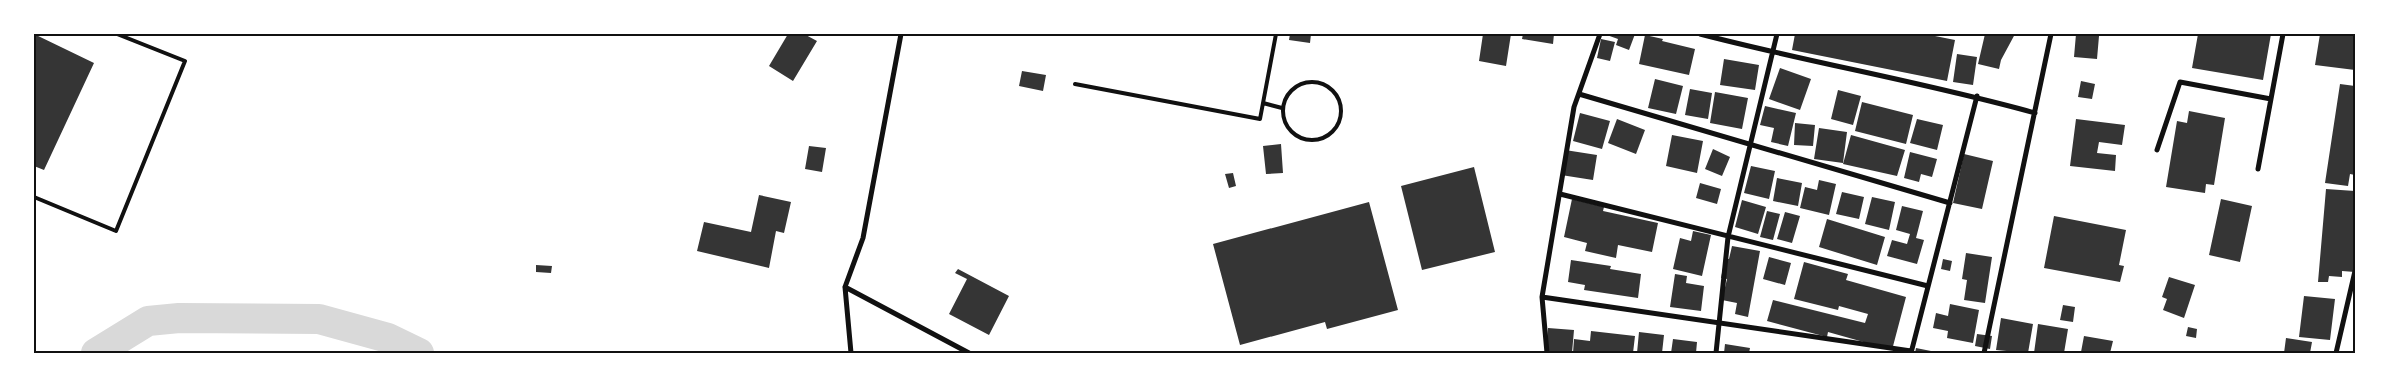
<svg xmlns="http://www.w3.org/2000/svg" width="2389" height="387" viewBox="0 0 2389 387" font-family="Cabin,sans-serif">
  <rect width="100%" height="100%" fill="#fff"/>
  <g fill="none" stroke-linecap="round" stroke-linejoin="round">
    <!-- river -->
    <path stroke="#d9d9d9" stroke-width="30" d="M96,353L148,321L179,318L319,319L388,338L419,353"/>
  </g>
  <!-- building -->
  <path fill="#353535" d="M34,34L94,63L44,170L34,166Z
    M788,34H804L817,41L793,81L769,66Z
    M1290,34H1311L1310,43L1289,40Z
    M1483,34H1511L1506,66L1479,61Z
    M1523,34H1554L1553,44L1522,39Z
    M1604,34H1635L1629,50L1616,45L1618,39Z
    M1795,34H1925L1955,40L1947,81L1792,50Z
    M1985,34H2015L2001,60L1999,69L1978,64Z
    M2076,34L2099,36L2097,59L2074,57Z
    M2198,34H2271L2263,80L2192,68Z
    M2320,34H2355V70L2315,65Z
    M1645,35L1663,39L1662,41L1695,49L1689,75L1639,64Z
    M1601,39L1615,42L1610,61L1597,58Z
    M1957,54L1977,57L1973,85L1953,82Z
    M1724,59L1759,65L1755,90L1720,85Z
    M1780,68L1811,79L1800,110L1769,99Z
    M1022,71L1046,75L1043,91L1019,86Z
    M1655,79L1683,86L1676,114L1648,108Z
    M2081,81L2095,84L2092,99L2078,97Z
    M2340,84L2355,86V175L2350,174L2348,186L2325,183Z
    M1690,89L1712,93L1708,119L1685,115Z
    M1838,90L1861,96L1853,125L1831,119Z
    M1715,92L1748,98L1742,129L1710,123Z
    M1862,102L1913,115L1906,144L1855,131Z
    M1765,106L1796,113L1788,146L1771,142L1774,128L1760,125Z
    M2189,111L2225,118L2214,185L2206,184L2205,193L2166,187L2177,121L2187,123Z
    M1580,113L1610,121L1602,149L1573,141Z
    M1617,119L1645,130L1636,154L1608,143Z
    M1917,119L1943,125L1937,150L1910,143Z
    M2076,119L2125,125L2122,145L2099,142L2097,153L2116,155L2115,171L2070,166Z
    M1795,123L1815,125L1813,146L1794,145Z
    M1819,128L1847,132L1843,163L1814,159Z
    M1672,135L1703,141L1697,173L1666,166Z
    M1851,135L1905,150L1897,176L1843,164Z
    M1281,144L1283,173L1266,174L1263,146Z
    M809,146L826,148L822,172L805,169Z
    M1713,149L1730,157L1722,176L1705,169Z
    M1565,150L1597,155L1593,180L1561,175Z
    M1910,152L1937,159L1932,177L1921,174L1919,182L1904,178Z
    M1964,154L1993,161L1982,209L1953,203Z
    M1751,166L1775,171L1769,199L1744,193Z
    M1474,167L1495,252L1422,270L1401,186Z
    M1233,173L1236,186L1229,188L1225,174Z
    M1777,178L1802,183L1798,206L1773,201Z
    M1819,180L1836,184L1829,215L1800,208L1805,187L1817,190Z
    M1700,183L1721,189L1717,204L1696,198Z
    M2326,189L2355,191V272L2342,271V277L2329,276L2328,282H2318Z
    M1842,192L1864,197L1859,219L1836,214Z
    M759,195L791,202L784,233L776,231L769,268L697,251L704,222L751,232Z
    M1872,197L1895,202L1889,230L1865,224Z
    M1572,199L1604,207L1603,211L1658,223L1652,252L1618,245L1616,258L1585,251L1587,243L1564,237Z
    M2221,199L2252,206L2240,262L2209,255Z
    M1742,200L1766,207L1758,234L1735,227Z
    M1369,202L1398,310L1327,329L1325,322L1240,345L1213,244Z
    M1902,206L1923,211L1916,238L1924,240L1917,264L1887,256L1892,240L1907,244L1910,234L1896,230Z
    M1767,211L1780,214L1773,240L1760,237Z
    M1785,212L1800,216L1792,243L1777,239Z
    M2054,216L2126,230L2119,265L2124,266L2120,282L2044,268Z
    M1827,219L1885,237L1877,265L1819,247Z
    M1693,231L1711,235L1702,276L1673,269L1680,238L1691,241Z
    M1732,246L1760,251L1748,317L1735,314L1737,303L1722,300L1727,279L1721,278L1725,258L1729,259Z
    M1966,253L1992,257L1985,303L1964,300L1967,280L1962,279Z
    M1769,257L1791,263L1785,285L1763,279Z
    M1943,259L1952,261L1950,271L1941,269Z
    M1571,260L1611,266L1610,269L1641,274L1638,298L1584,290L1585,285L1568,282Z
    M1804,262L1848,274L1846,280L1906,297L1892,350L1828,332L1827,337L1767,321L1773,300L1865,323L1868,314L1839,306L1838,310L1794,299Z
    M536,265L552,266L551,273L536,272Z
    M958,269L1009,296L989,335L949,314L967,279L955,273Z
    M1675,274L1687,276L1686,283L1704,286L1701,311L1670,307Z
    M2169,277L2195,285L2184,318L2163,310L2167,299L2162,297Z
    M2304,296L2335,299L2330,340L2299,337Z
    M1950,304L1979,310L1973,343L1947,338L1948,331L1933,328L1936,313L1948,316Z
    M2063,305L2075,307L2073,322L2060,320Z
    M2001,318L2033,324L2028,353L1996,350Z
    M2038,324L2068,329L2064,353H2034Z
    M2188,327L2197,329L2196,338L2186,336Z
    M1548,328L1574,330L1572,353H1546Z
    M1591,331L1635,336L1633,353H1573L1574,339L1590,341Z
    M1639,332L1664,335L1662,353H1637Z
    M1977,334L1992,336L1990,349L1975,346Z
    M2084,336L2113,341L2110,353L2081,352Z
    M2286,338L2312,342L2310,353H2284Z
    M1673,339L1697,342L1696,353H1671Z
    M1725,344L1750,348L1749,353H1724Z
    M1916,348L1936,352V353H1915Z"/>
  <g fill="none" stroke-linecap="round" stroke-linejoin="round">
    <!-- service -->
    <path stroke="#111" stroke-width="4" d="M1283 111a29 29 0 1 1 58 0a29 29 0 1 1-58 0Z
      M1075,84L1260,119L1276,34
      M1263,103L1282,108
      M34,197L116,231L185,61L117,34"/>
    <!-- minor -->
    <path stroke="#111" stroke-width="5" d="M1700,34C1811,63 1924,82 2035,113
      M1579,94L1950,203
      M2157,150L2180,82L2271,99
      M2258,169L2283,34
      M1560,194L1928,286
      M845,287L969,353
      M1542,297L1911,351
      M851,353L845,287L863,238L901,34
      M1547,353L1542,297L1574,107L1600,34
      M1716,353L1728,237L1777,34
      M1911,353L1977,96
      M1984,353L2051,34
      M2336,353L2355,271"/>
  </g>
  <!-- border -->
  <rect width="2389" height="387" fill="none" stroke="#ffffff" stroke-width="70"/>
  <rect x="35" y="35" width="2319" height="317" fill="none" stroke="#111" stroke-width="2"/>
</svg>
